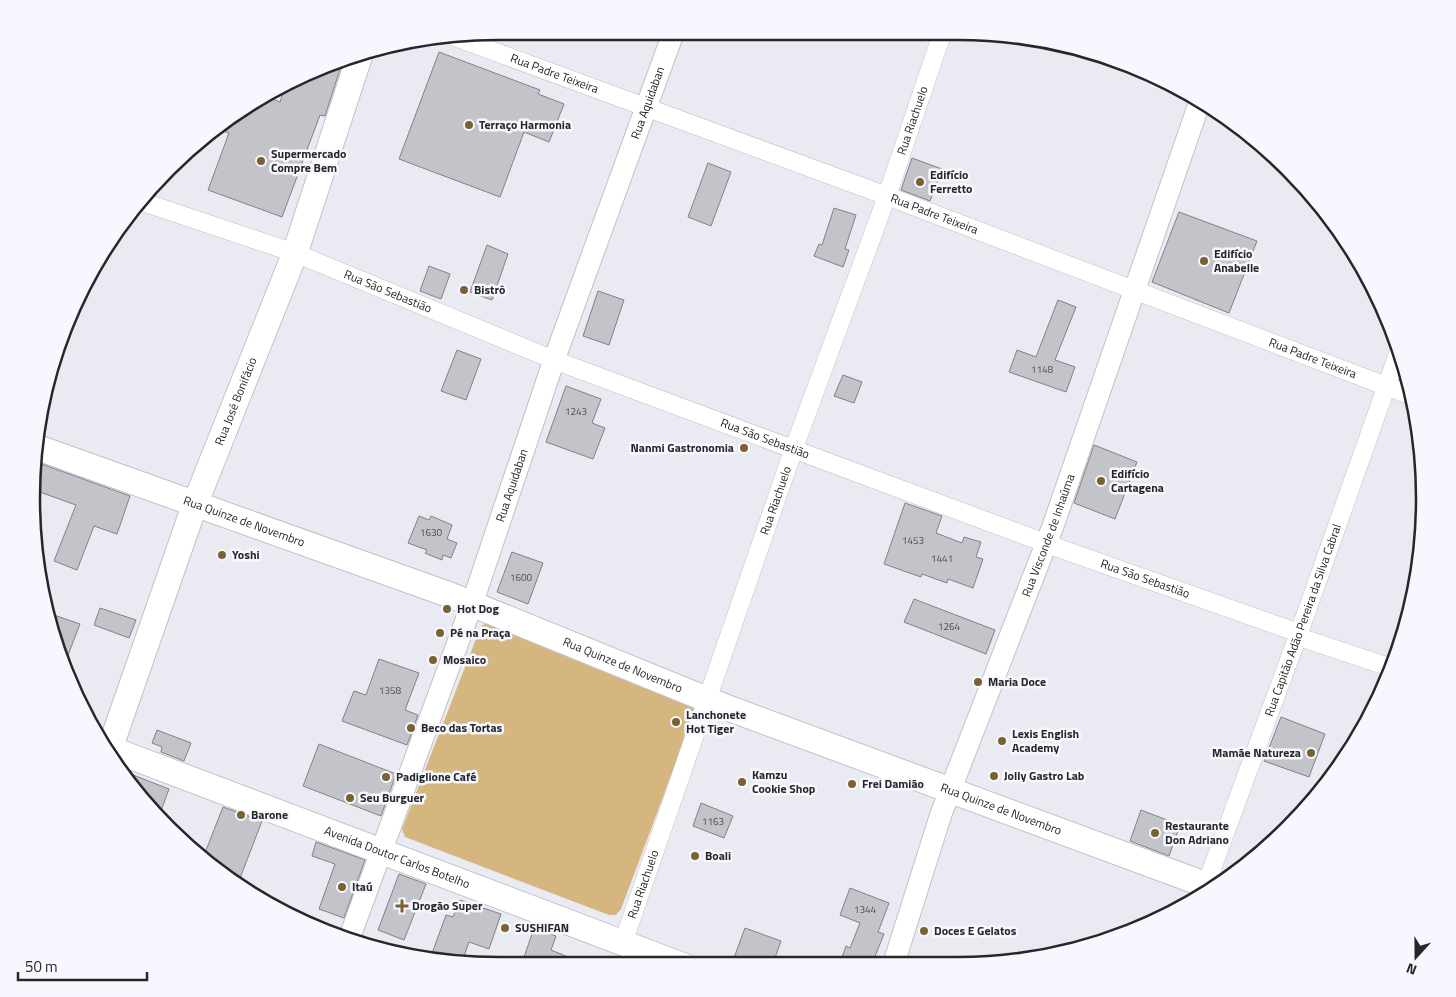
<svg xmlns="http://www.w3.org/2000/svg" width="1456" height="997" viewBox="0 0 1456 997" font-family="'Titillium Web',sans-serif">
  <rect width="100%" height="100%" fill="#eaebf2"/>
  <!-- green -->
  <path fill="#d5b67e" d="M494,620L693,699L696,709L621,909L616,915H609L405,837L402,829L481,626Z"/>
  <!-- building -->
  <path fill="#c3c4ca" stroke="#808187" d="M439,52L540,90L538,94L564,104L549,142L524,132L500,197L399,159Z
    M342,63L325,116L320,115L282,217L208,190L229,133L218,129L239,110L267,97L280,102L284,90Z
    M912,158L942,169L930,201L901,190Z
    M708,163L731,172L711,226L688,217Z
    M834,208L856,215L845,249L849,250L843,267L814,256L819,244L822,245Z
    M1179,212L1257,241L1229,313L1152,282Z
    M487,245L508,254L492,300L470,292Z
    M429,266L450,274L441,299L420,291Z
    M598,291L624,300L609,345L583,336Z
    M1058,300L1076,307L1055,360L1075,367L1066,392L1009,372L1017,350L1036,357Z
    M457,350L481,359L466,400L441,391Z
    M843,375L862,382L854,403L834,396Z
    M566,386L601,399L592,423L605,428L593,459L546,442Z
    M1094,445L1137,462L1115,519L1074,503Z
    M36,462L130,496L117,534L94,526L77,570L54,561L76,505L37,491Z
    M905,503L942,516L936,533L962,543L964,537L981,542L976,557L983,559L973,588L948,579L947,583L922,574L921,577L884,564Z
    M419,516L429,520L431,516L452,525L447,539L457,543L451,558L443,555L442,560L425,553L427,550L408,543Z
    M512,552L543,563L528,604L497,592Z
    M914,599L995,630L986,654L904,622Z
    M100,608L136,620L129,638L94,625Z
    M48,613L80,624L65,663L48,614Z
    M379,659L419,673L405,710L418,715L407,745L342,721L354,691L366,695Z
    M1281,717L1325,734L1309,777L1264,761Z
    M157,730L191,743L184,761L161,752L162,747L152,743Z
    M319,744L396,774L381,816L303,786Z
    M128,773L169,789L159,816L147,800Z
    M701,803L733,816L724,838L693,826Z
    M223,807L262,821L237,886L203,858Z
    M1141,810L1180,825L1169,856L1130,841Z
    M316,842L365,860L344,918L319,909L335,864L312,856Z
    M399,874L426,884L404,940L378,930Z
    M850,888L889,903L878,932L884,934L871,966H839L846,946L850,948L860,923L840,915Z
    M460,900L501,914L489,949L469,942L462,962L430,959L446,915L453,917Z
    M534,928L556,936L551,950L590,966H521Z
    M745,928L781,941L772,966H731Z"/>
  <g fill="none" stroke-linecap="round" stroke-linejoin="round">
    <!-- minor casing -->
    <g stroke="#c1c2c8" stroke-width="19">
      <g id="minor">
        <path id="s1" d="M455,37L887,196L1412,396"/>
        <path id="s2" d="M140,201L295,253L554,360L1064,550L1299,633L1302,638L1392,668"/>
        <path id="s3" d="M1206,885L1299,633L1399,351"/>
        <path id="s4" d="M623,943L794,448L887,196L943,31"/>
      </g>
    </g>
    <!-- tertiary casing -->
    <g stroke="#c1c2c8" stroke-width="23">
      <g id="tertiary">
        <path id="s5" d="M349,939L472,604L554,360L674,31"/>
        <path id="s6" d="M893,966L941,814L1053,526L1199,104"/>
      </g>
    </g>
    <!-- secondary casing -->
    <g stroke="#c1c2c8" stroke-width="27">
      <g id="secondary">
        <path id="s7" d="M36,447L450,595L728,708L1209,886"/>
        <path id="s8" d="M110,748L195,504L295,253L360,55"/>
        <path id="s9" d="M111,749L684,966"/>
      </g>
    </g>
    <!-- minor -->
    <use href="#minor" stroke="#fff" stroke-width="18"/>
    <!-- tertiary -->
    <use href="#tertiary" stroke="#fff" stroke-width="21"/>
    <!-- secondary -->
    <use href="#secondary" stroke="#fff" stroke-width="25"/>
  </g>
  <!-- markers -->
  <g fill="#796131" stroke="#f7f8ff" stroke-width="2">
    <circle cx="469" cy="125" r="5"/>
    <circle cx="261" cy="161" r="5"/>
    <circle cx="920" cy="182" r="5"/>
    <circle cx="1204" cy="261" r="5"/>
    <circle cx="464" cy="290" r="5"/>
    <circle cx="744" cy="448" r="5"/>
    <circle cx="1101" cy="481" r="5"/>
    <circle cx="222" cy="555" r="5"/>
    <circle cx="447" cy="609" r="5"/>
    <circle cx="440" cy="633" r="5"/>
    <circle cx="433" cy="660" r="5"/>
    <circle cx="978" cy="682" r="5"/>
    <circle cx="676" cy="722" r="5"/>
    <circle cx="411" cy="728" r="5"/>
    <circle cx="1002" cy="741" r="5"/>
    <circle cx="1311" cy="753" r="5"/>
    <circle cx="994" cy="776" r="5"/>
    <circle cx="386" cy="777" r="5"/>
    <circle cx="742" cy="782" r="5"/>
    <circle cx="852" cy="784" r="5"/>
    <circle cx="350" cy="798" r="5"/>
    <circle cx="241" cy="815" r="5"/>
    <circle cx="1155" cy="833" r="5"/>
    <circle cx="695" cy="856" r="5"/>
    <circle cx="342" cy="887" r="5"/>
    <path d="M399.5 898.5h5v5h5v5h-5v5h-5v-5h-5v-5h5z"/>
    <circle cx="505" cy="928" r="5"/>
    <circle cx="924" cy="931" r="5"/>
  </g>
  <g text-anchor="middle" stroke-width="5" stroke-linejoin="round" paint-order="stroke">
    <!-- number labels -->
    <g font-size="10" fill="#4e4e51">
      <text x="1042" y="373">1148</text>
      <text x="576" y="415">1243</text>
      <text x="431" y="536">1630</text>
      <text x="913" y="544">1453</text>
      <text x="942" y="562">1441</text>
      <text x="521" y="581">1600</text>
      <text x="949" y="630">1264</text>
      <text x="390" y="694">1358</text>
      <text x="713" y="825">1163</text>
      <text x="865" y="913">1344</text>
    </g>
    <!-- street labels -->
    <g font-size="12" fill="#272729" stroke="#f7f8ff">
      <text dy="4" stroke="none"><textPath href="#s1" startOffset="106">Rua Padre Teixeira</textPath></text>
      <text dy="4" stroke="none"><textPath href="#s5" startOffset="888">Rua Aquidaban</textPath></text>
      <text dy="4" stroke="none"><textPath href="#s4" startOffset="872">Rua Riachuelo</textPath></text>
      <text dy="4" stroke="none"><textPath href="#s1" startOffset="511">Rua Padre Teixeira</textPath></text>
      <text dy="4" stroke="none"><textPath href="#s2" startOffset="264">Rua São Sebastião</textPath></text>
      <text dy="4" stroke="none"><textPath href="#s1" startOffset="916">Rua Padre Teixeira</textPath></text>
      <text dy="4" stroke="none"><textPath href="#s8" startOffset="369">Rua José Bonifácio</textPath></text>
      <text dy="4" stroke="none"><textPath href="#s2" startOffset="669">Rua São Sebastião</textPath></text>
      <text dy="4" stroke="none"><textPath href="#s5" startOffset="482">Rua Aquidaban</textPath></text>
      <text dy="4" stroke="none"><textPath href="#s4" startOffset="468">Rua Riachuelo</textPath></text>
      <text dy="4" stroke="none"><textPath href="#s7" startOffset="221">Rua Quinze de Novembro</textPath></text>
      <text dy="4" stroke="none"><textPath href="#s6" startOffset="458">Rua Visconde de Inhaúma</textPath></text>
      <text dy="4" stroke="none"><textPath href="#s2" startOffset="1074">Rua São Sebastião</textPath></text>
      <text dy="4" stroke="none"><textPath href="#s3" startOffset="282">Rua Capitão Adão Pereira da Silva Cabral</textPath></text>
      <text dy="4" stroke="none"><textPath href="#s7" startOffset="626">Rua Quinze de Novembro</textPath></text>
      <text dy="4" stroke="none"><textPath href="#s7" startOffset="1031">Rua Quinze de Novembro</textPath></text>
      <text dy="4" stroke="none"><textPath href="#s9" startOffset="306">Avenida Doutor Carlos Botelho</textPath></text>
      <text dy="4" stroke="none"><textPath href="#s4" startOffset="62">Rua Riachuelo</textPath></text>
    </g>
    <!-- poi labels -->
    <g font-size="12" font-weight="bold" fill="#272729" stroke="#f7f8ff" text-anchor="start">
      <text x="479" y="129">Terraço Harmonia</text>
      <text x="271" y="158">Supermercado<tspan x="271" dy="14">Compre Bem</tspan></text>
      <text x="930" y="179">Edifício<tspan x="930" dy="14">Ferretto</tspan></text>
      <text x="1214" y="258">Edifício<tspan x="1214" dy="14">Anabelle</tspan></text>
      <text x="474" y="294">Bistrô</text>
      <text x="734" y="452" text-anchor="end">Nanmi Gastronomia</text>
      <text x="1111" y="478">Edifício<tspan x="1111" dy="14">Cartagena</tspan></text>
      <text x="232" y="559">Yoshi</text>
      <text x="457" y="613">Hot Dog</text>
      <text x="450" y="637">Pé na Praça</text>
      <text x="443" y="664">Mosaico</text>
      <text x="988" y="686">Maria Doce</text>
      <text x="686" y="719">Lanchonete<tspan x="686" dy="14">Hot Tiger</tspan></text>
      <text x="421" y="732">Beco das Tortas</text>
      <text x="1012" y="738">Lexis English<tspan x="1012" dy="14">Academy</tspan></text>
      <text x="1301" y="757" text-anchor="end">Mamãe Natureza</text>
      <text x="752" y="779">Kamzu<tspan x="752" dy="14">Cookie Shop</tspan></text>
      <text x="1004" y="780">Jolly Gastro Lab</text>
      <text x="396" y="781">Padiglione Café</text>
      <text x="862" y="788">Frei Damião</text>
      <text x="360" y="802">Seu Burguer</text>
      <text x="251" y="819">Barone</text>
      <text x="1165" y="830">Restaurante<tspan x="1165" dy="14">Don Adriano</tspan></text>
      <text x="705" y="860">Boali</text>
      <text x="352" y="891">Itaú</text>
      <text x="412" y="910">Drogão Super</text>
      <text x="515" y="932">SUSHIFAN</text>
      <text x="934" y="935">Doces E Gelatos</text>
    </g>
  </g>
  <!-- crop -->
  <path d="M0 0H1456V997H0ZM498 40H958A458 458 0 0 1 1416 498V499A458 458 0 0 1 958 957H498A458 458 0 0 1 40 499V498A458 458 0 0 1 498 40Z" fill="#f7f8ff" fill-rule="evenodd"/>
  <path fill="none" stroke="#272729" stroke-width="2.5" d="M498 40H958A458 458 0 0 1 1416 498V499A458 458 0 0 1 958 957H498A458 458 0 0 1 40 499V498A458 458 0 0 1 498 40Z"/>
  <!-- north arrow -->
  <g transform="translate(1416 957) rotate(201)" stroke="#f7f8ff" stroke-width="4" paint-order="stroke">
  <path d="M0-4L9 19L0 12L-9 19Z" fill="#272729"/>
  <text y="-8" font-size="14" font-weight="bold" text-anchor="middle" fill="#272729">N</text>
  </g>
  <!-- scale -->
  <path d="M18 972v8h129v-8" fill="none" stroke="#272729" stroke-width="2.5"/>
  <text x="25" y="972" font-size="15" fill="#272729" stroke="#f7f8ff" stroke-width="4" paint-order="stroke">50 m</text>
</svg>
